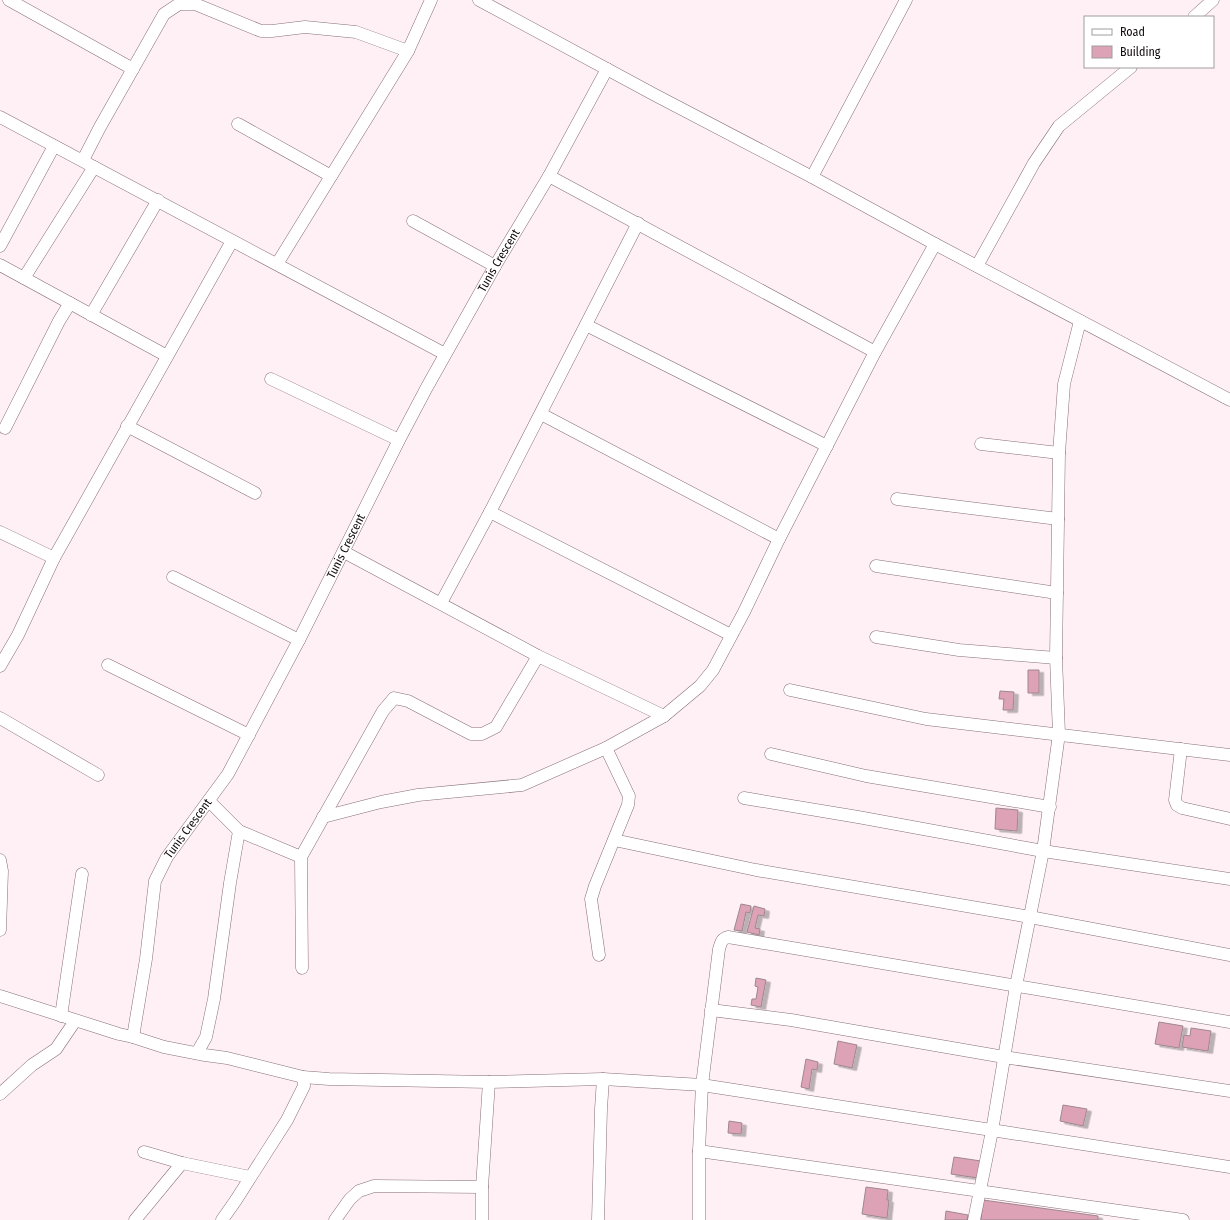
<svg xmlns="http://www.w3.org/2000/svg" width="1230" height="1220" viewBox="0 0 1230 1220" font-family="'Fira Sans Condensed',sans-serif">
  <defs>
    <filter id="shadow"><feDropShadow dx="4.5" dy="2.5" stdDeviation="0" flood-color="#0004"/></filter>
  </defs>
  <rect width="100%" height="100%" fill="#fff0f5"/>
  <!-- building -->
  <path fill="#dea2b7" stroke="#9d878e" filter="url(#shadow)" d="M1028,670H1039V693H1028Z
    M1000,691L1014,692L1013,710H1003L1004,699H999Z
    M996,808L1018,810L1017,831L995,829Z
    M741,904L751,906L750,913L746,912L742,931L734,930Z
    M754,906L765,909L764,916L758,915L755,928L760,929L759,935L747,932Z
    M756,978L766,980L761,1007L751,1005L752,999H756L758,987L755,986Z
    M1159,1022L1183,1026L1179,1048L1155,1044Z
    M1191,1028L1211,1031L1208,1051L1182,1047L1184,1035L1190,1036Z
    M838,1041L857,1045L852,1068L834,1064Z
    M806,1059L818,1062L817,1070L812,1069L809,1089L801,1087Z
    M1063,1105L1087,1109L1083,1126L1060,1121Z
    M729,1121L742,1123L741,1134L728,1133Z
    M954,1157L981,1161L978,1178L951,1174Z
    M866,1187L888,1190L887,1200H889L887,1218L862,1214Z
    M983,1200L1098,1216V1220H981Z
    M946,1211L968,1215L967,1220H945Z"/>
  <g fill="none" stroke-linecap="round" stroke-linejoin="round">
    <!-- street casing -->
    <g stroke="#867077" stroke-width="13">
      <g id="street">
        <path d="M9,0L133,69"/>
        <path d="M479,0L655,95L812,177L935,244L1230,400"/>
        <path d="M1194,17L1213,0"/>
        <path d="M0,117L445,354"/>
        <path d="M238,124L331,176"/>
        <path d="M83,160L100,127L164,14L179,4H195L261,31H272L305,27L356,32L408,51"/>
        <path d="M549,176L875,352"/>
        <path d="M812,177L906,0"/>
        <path d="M413,221L495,266"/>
        <path d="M0,246L54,146"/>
        <path d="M277,264L408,51L431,0"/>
        <path d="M0,265L167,356"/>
        <path d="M977,266L1034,163L1059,126L1131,67"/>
        <path d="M24,278L94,167"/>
        <path d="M91,315L158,200"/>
        <path d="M586,325L827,446"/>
        <path d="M271,379L399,440"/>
        <path d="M541,414L779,539"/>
        <path d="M127,426L255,493"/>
        <path d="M5,428L59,321L70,303"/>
        <path d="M981,444L1059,453"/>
        <path d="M897,499L1058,519"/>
        <path d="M490,512L731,635"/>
        <path d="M0,532L54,558"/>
        <path d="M344,552L538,656L664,716"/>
        <path d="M876,566L1057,593"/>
        <path d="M173,577L299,640"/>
        <path d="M441,603L490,512L638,223"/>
        <path d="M876,637L959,650L1056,658"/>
        <path d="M108,665L249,735"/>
        <path d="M0,666L18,635L54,558L232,241"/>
        <path d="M790,690L926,719L1230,755"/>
        <path d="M0,718L98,775"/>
        <path d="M1181,749L1175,800L1177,805L1182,808L1230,819"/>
        <path d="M771,754L866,776L1050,807"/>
        <path d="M744,798L858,817L1043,851L1230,879"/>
        <path d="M209,801L239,831L301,857"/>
        <path d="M323,817L381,802L418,795L522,785L606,748L664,716L700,686L713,670L744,612L779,539L875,352L935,244"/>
        <path d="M614,840L756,870L1030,917L1230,955"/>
        <path d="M0,860L2,871L0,930"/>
        <path d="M599,955L591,899L595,886L628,805L629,796L606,748"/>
        <path d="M302,968L301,857L383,711L394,698L408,701L471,734H482L496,727L538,656"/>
        <path d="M0,996L119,1034L133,1037L164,1047L205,1055L227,1058L303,1077L329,1079L489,1082L603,1079"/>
        <path d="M711,1010L791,1020L1004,1057L1230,1091"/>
        <path d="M61,1016L82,874"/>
        <path id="s1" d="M133,1037L146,959L155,881L167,857L228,774L299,640L399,440L427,387L495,266L549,176L607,69"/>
        <path d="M197,1053L206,1037L214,999L230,883L239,831"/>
        <path d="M0,1094L32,1065L56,1049L75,1021"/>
        <path d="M699,1151L1183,1220"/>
        <path d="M144,1152L182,1163L250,1177"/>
        <path d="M135,1220L182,1163"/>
        <path d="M222,1220L236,1200L287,1120L304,1086L303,1077"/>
        <path d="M335,1220L350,1199L359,1191L374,1186L482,1187"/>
        <path d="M482,1220V1187L489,1082"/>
        <path d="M598,1220L601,1109L603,1079L702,1085L1230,1167"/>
        <path d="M699,1220V1151L702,1085L719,949C721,943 721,939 728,937L1230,1022"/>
        <path d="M974,1220L992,1131L1016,986L1043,851L1059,734L1056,658L1059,453L1064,384L1080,321"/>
      </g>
    </g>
    <!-- street -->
    <use href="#street" stroke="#fff" stroke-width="12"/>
  </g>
  <g text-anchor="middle" stroke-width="3" stroke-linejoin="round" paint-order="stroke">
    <!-- street labels -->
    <g font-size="12" fill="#120a0d" stroke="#fff">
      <text dy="4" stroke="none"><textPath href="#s1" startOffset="868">Tunis Crescent</textPath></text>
      <text dy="4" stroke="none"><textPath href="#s1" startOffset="544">Tunis Crescent</textPath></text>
      <text dy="4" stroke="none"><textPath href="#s1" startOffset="220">Tunis Crescent</textPath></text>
    </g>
  </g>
  <!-- legend -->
  <rect x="1084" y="16" width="130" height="52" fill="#ffffff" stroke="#a09d9e"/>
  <rect x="1092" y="29" width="20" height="6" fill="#ffffff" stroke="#a09d9e"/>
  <text x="1120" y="36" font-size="12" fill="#120a0d">Road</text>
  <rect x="1092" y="46" width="20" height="12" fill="#dea2b7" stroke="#a09d9e"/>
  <text x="1120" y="56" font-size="12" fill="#120a0d">Building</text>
</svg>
